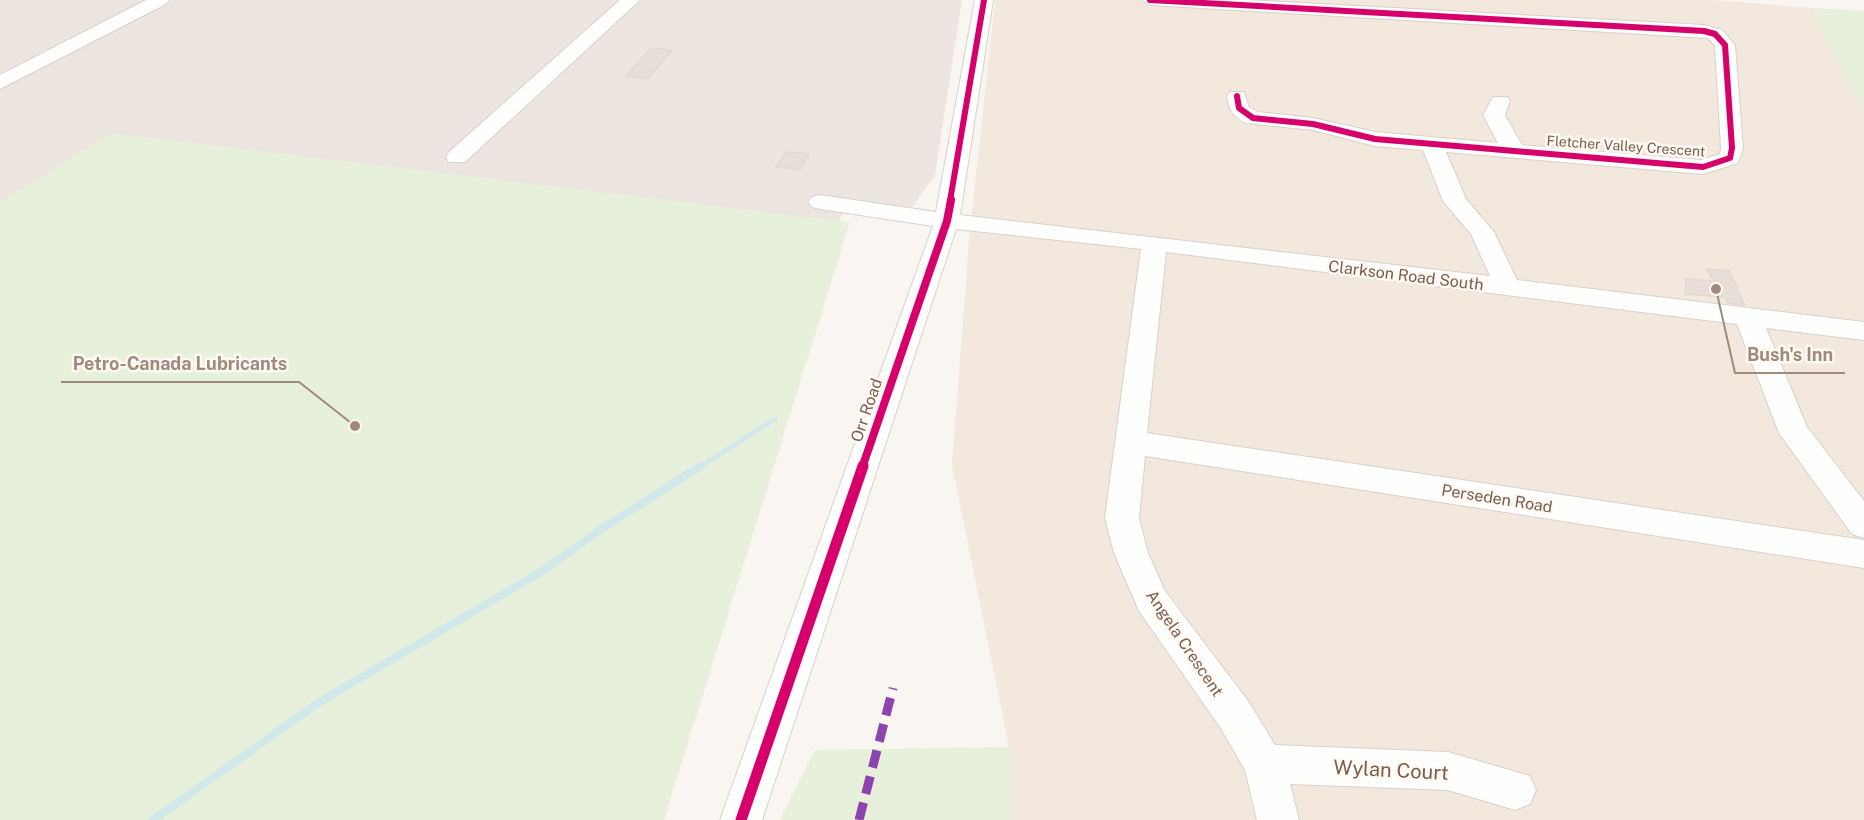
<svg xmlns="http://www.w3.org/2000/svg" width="1864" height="820" viewBox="0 0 1864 820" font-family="'Public Sans',sans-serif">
  <rect width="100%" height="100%" fill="#f9f5f0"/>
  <!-- residential -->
  <path fill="#f2e8de" d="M995,0H1713L1813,8L1820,32L1864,106V820H1009V747L952,465L969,240Z"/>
  <!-- industrial -->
  <path fill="#ede5e0" d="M0,0H962L935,175L910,210L849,200L784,336L0,820Z"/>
  <!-- green -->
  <path fill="#e7f0db" d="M1813,8L1864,11V106L1820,32Z
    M111,133L850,222L664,820H0V202Z
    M1009,747V820H780L815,750Z"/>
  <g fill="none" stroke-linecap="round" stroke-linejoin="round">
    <!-- stream-far1 -->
    <path stroke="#d0e8ea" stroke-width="5" d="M698,468L775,419"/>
    <!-- stream -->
    <path stroke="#d0e8ea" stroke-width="8" d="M153,820L321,701L541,572L603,528L701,466"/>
  </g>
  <!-- building -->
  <path fill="#e6ded7" stroke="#e2d8d2" stroke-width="1.5" d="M651,48L672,50L648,79L626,76Z
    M786,152L809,154L800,170L776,167Z
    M1706,269L1729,271L1745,305L1728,303L1725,297L1685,294L1686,279L1714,281Z"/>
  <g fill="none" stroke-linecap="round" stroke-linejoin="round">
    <!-- minor casing -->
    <g stroke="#d7d1cb" stroke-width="2">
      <path id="minor" d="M146,0H169L166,4L0,89V75Z
        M620,0H640L465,162H449L446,157L449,152Z
        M975,0H993L960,215L1490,276L1471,234L1443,201L1423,150L1375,146L1313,130L1245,123C1233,116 1229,110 1227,96L1230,92H1244L1249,107L1258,112L1313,118L1375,132L1498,143L1483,115L1493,97H1507L1510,101L1505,115L1522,145L1701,160L1720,154L1721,148L1715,46L1708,38L1150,5L1141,0H1247L1704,25L1722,30L1735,45L1743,148L1738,163L1703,174L1446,152L1466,199L1494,232L1517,280L1864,322V340L1766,328L1807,427L1864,501V538L1852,534L1779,433L1737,324L1166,252L1147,433L1864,540V568L1145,456L1139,518L1148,553L1165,591L1248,701L1275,745L1448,752L1530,776L1536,790L1530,804L1515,810L1448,790L1290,784L1299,820H1257L1245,770L1220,727L1139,611L1114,553L1105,518L1141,249L956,229L762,820H720L933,226L820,209L812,207L808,202L812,197L820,195L936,212Z"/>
    </g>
    <!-- minor -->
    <use href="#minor" fill="#fefefd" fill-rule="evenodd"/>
    <!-- quiet -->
    <path stroke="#8e44ad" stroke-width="9" stroke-dasharray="18 9" stroke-linecap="butt" d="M859,820L893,688"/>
    <!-- cycleway-far2 casing -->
    <g stroke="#fffaf3" stroke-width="8">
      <path id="cycleway-far2" d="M1150,0L1704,31L1715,34L1725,45L1732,148L1730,158L1703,167L1375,139L1313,124L1253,118L1239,108L1237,96
        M950,201L984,0"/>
    </g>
    <!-- cycleway-far1 casing -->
    <g stroke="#fffaf3" stroke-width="12">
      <path id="cycleway-far1" d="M862,468L947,221L951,200"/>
    </g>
    <!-- cycleway casing -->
    <g stroke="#fffaf3" stroke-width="15">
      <path id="cycleway" d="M741,820L863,466"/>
    </g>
    <!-- cycleway-far2 -->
    <use href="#cycleway-far2" stroke="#d6006c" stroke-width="6"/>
    <!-- cycleway-far1 -->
    <use href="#cycleway-far1" stroke="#d6006c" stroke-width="8"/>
    <!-- cycleway -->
    <use href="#cycleway" stroke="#d6006c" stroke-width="11"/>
  </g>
  <g text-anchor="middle" stroke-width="5" stroke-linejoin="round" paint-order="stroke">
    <!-- far-street labels -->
    <g font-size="14" fill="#7a5c4d" stroke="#fffaf3">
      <text transform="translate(1626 146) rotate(4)" y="5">Fletcher Valley Crescent</text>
    </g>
    <!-- street labels -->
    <g font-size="16" fill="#7a5c4d" stroke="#fffaf3">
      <text transform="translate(1406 275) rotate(7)" y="6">Clarkson Road South</text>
      <text transform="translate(866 410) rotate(-71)" y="6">Orr Road</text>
      <text transform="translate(1497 498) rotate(9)" y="6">Perseden Road</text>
      <text transform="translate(1185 643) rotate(56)" y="6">Angela Crescent</text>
    </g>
    <!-- near-street labels -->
    <g font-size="20" fill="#7a5c4d" stroke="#fffaf3">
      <text transform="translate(1391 770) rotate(3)" y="7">Wylan Court</text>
    </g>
  </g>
  <!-- callouts -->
  <path fill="none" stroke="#9f8a7d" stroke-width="2" d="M1716 289L1735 373H1845M355 426L299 382H61"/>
  <g fill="#9f8a7d" stroke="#fffaf3" stroke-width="2">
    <circle cx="1716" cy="289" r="6"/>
    <circle cx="355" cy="426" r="6"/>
  </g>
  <g font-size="18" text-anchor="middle" font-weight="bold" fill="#9f8a7d" stroke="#fffaf3" stroke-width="5" stroke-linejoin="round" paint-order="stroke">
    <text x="1790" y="361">Bush's Inn</text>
    <text x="180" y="370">Petro-Canada Lubricants</text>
  </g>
</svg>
